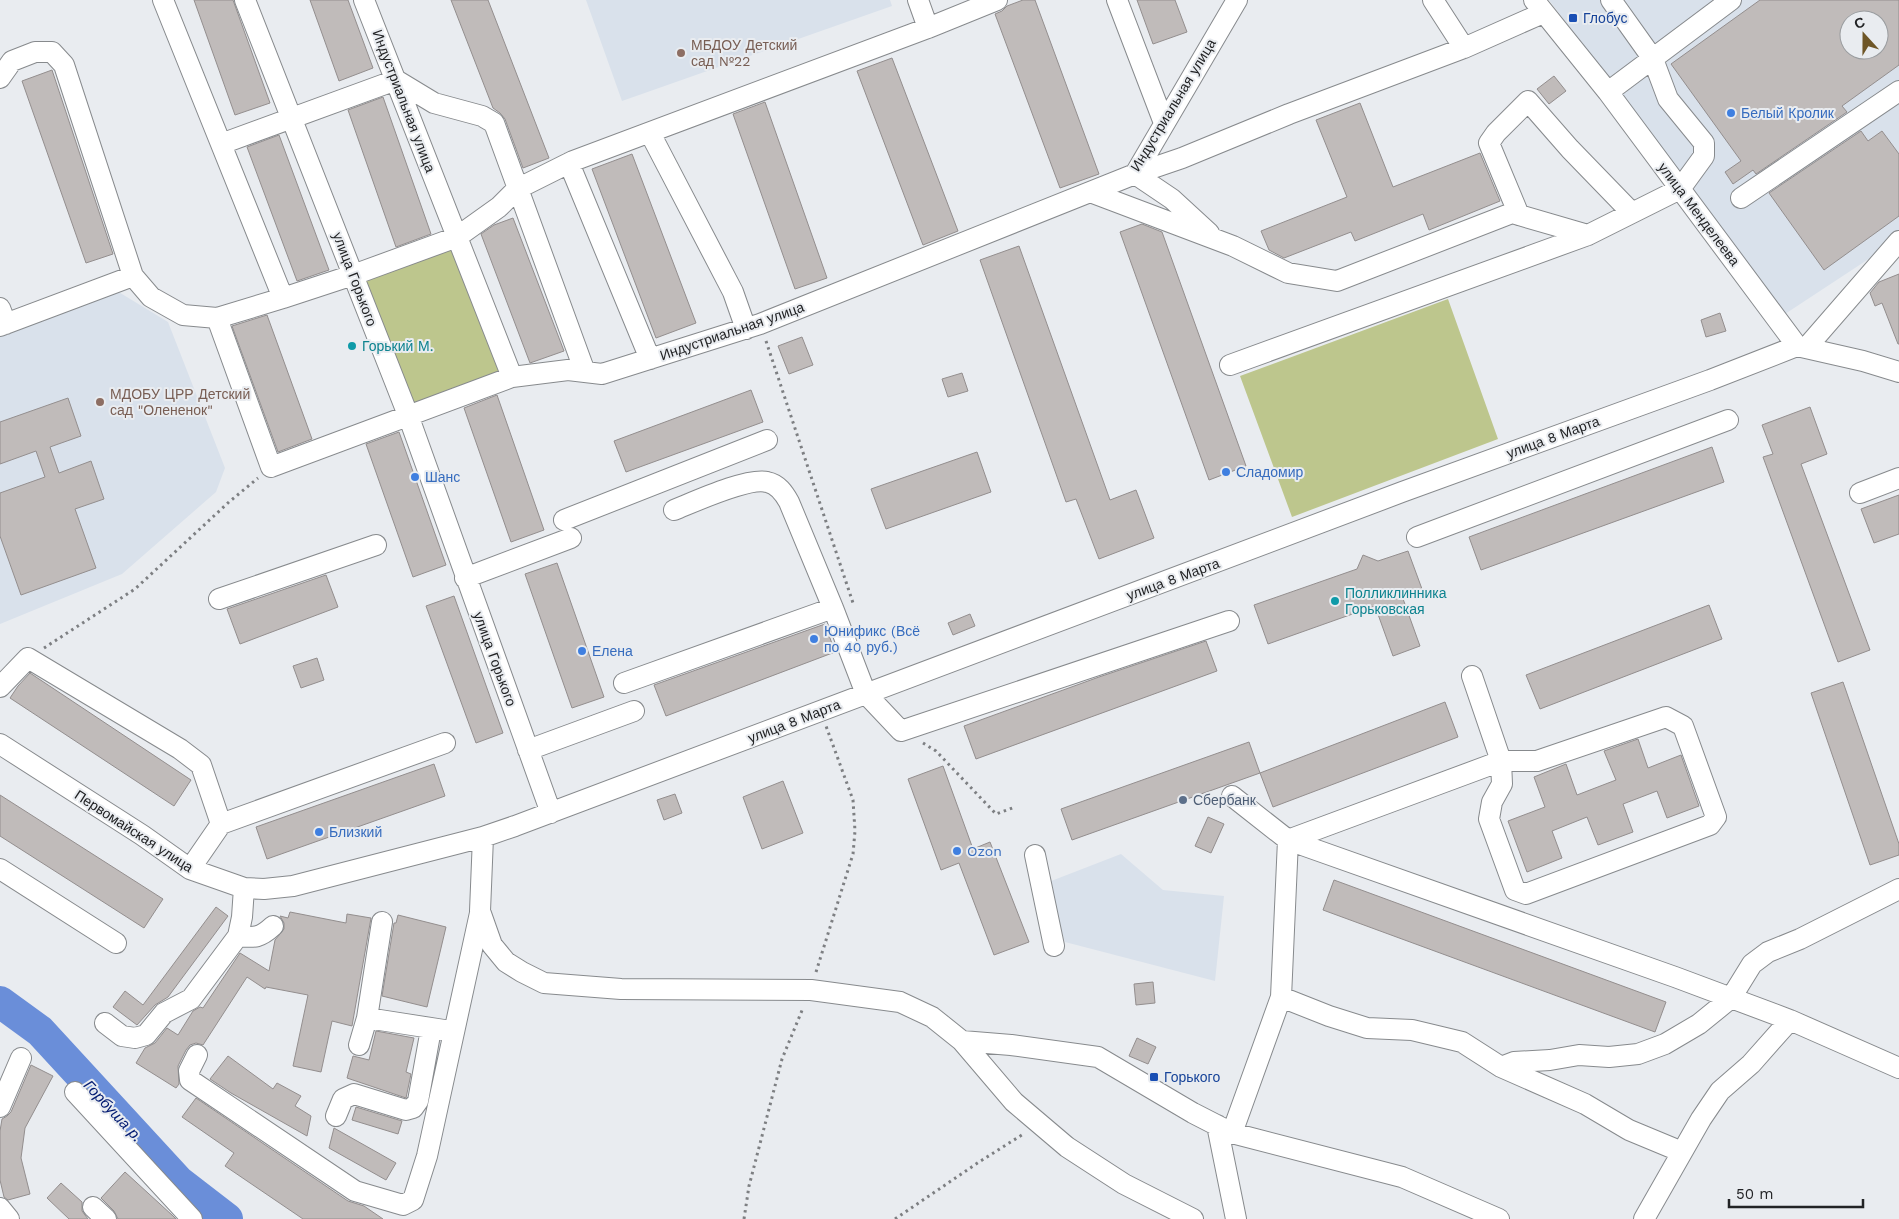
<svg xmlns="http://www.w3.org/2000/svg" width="1899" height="1219" viewBox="0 0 1899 1219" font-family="'Work Sans',sans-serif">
  <rect width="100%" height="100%" fill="#e9ecf0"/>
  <!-- built -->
  <path fill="#d9e1eb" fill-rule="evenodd" d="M586,0H890L892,6L622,101Z
    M1549,0H1899V239L1785,314ZM1849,20H1879V50H1849Z
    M117,291L168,322L225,468L216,492L122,574L0,624V335Z
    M1121,854L1163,890L1224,896L1215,981L1065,942L1046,883Z"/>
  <!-- green -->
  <path fill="#bdc68d" d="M457,237L512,377L408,415L353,275Z
    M1448,299L1498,439L1292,517L1240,376Z"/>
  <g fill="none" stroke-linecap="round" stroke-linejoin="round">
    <!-- river -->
    <path stroke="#6a8ed9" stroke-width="32" d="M0,1002L40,1031L179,1182L227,1219"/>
  </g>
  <!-- building -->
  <path fill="#c0bbba" stroke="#938e8e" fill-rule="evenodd" d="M194,0H233L270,103L235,115Z
    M310,0H348L373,68L339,81Z
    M451,0H488L549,158L523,168L505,119L500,113L493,108Z
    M1023,0H1035L1099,174L1060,188L995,14L1002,11L1007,6Z
    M1137,0H1175L1187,32L1153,44Z
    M1760,0H1899V65L1842,106L1847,112L1756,174L1753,170L1733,184L1725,172L1741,161L1671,64ZM1849,20H1879V50H1849Z
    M892,58L958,231L923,245L857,71Z
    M52,70L113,254L86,263L22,81Z
    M1554,76L1566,91L1549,104L1537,89Z
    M383,97L431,234L396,247L348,110Z
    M765,102L827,278L795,289L733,114Z
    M1360,103L1393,187L1480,153L1500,201L1429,230L1423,214L1355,241L1351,232L1284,258L1269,250L1261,231L1347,197L1316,120Z
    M1861,131L1868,141L1882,131L1899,154V216L1824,270L1769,193Z
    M279,135L329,270L297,281L247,147Z
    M632,154L696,323L656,338L592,169Z
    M513,218L564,351L530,363L481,234L494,225Z
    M1142,224L1162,232L1246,466L1209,480L1120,232Z
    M1019,246L1110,500L1136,490L1154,538L1099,559L1076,499L1066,502L980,260Z
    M1899,274V344H1898L1882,303L1875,306L1870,293L1879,282Z
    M1720,313L1726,331L1706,337L1701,320Z
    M267,315L312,439L278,452L232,326Z
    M802,337L813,365L789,374L778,346Z
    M962,373L968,391L948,397L942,379Z
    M751,390L763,422L626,472L614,441Z
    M497,395L544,530L511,542L464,408Z
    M68,398L81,436L50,447L59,473L91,461L104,499L75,509L96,568L21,595L0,536V493L45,477L36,451L0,464V422Z
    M1810,407L1827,454L1801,464L1870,650L1838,662L1763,457L1773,454L1762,425Z
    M399,432L446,565L413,577L366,444Z
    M1712,447L1724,482L1481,570L1469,537Z
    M977,452L991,492L886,529L871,489Z
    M1899,495V534L1874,543L1861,509Z
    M1408,551L1422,589L1402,596L1420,646L1393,656L1375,606L1268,644L1254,605L1357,569L1363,555L1378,561Z
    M557,563L604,697L572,708L525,574Z
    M326,575L338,607L240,644L227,609Z
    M454,596L503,733L476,743L426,606Z
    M1709,605L1722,639L1540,709L1526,675Z
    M970,614L975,626L953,635L948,623Z
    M825,624L835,652L666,716L654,685Z
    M1206,641L1217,671L976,759L964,726L1099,677Z
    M317,658L324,680L301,688L293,666Z
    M30,673L191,780L174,806L10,698L18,686Z
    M1843,682L1899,844V855L1870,865L1811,693Z
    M1445,702L1458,737L1273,807L1260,773Z
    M1638,739L1648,768L1681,755L1699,806L1667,818L1657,791L1623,804L1633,832L1598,845L1587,817L1552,831L1562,858L1527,872L1508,821L1545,807L1534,777L1566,764L1577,795L1616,780L1604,751Z
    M1249,742L1260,773L1072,840L1061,809Z
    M434,764L445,796L267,859L256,827Z
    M943,766L973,849L990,842L1029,942L994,955L959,863L941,870L908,779Z
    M783,781L803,833L762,849L743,797Z
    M675,794L682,813L664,820L657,800Z
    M0,795L163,899L144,928L0,836Z
    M1208,817L1224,824L1211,853L1195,846Z
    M1334,880L1666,1002L1655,1032L1323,910Z
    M216,907L228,916L168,997L155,1005L137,1025L113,1007L125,991L143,1005Z
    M290,912L346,923L347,914L371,918L352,1026L332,1021L321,1072L293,1066L308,995L266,987L265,989L247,977L203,1045L196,1043L190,1045L186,1050L178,1066L179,1084L176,1088L136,1063L145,1048L155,1043L167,1028L178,1035L193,1011L200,1007L203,1008L240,953L269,971L275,940L284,929V923L280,916L288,918Z
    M398,915L446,927L427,1007L382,996L394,923H396Z
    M1153,982L1155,1003L1136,1005L1134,984Z
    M376,1031L414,1038L406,1072L411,1074L406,1098L347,1078L353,1056L369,1060Z
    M1137,1038L1156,1047L1148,1064L1129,1056Z
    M228,1056L273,1089L277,1083L301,1096L295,1106L311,1116L307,1136L231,1093L210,1079Z
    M31,1065L53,1076L25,1128L21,1158L30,1194L8,1200L4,1197L0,1180V1131L2,1119L7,1116L11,1112Z
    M196,1098L348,1201L364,1206L383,1219H303L225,1166L234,1153L182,1117Z
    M356,1107L402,1121L398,1134L352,1120Z
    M334,1128L396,1163L386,1180L329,1148Z
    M125,1172L172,1215L176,1219H118L114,1211L101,1198Z
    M61,1183L82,1202V1211L88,1219H69L47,1198Z"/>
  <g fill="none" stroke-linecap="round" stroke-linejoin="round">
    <!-- minor casing -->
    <g stroke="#878a8d" stroke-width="22">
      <path id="minor" d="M163,0L283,298
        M245,0L408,415L551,813
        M364,0L512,377L568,370L602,374L760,324L1135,174L1237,0
        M918,0L928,28
        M1117,0L1164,123
        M1433,0L1464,48
        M1534,0L1608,92L1797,346L1863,361L1899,372
        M0,78L12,61L35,52H52L64,65L133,276
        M1608,92L1731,0
        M650,133L733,292L746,329
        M221,144L396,80L434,103L482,116L494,123L585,372
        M569,163L650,359
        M1135,174L1182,158L1289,114L1464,48L1543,13
        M1135,174L1172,199L1209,233
        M1090,192L1233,246L1288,273L1337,281L1512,213L1588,235
        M1741,198L1899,91
        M1519,215L1489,143L1496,133L1528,101L1570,149L1632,213
        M0,308L6,324
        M217,318L271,467L512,377
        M0,326L133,276L151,297L183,315L217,318L283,298L353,275L457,237L499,207L517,189L573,161L928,28L997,0
        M1806,348L1899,241
        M1230,365L1588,235L1680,189L1704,156V143L1668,99L1653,59L1611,0
        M1860,493L1899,478
        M674,510C694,502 748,477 767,482C778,484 784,493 789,502L833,608L866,694L901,731L1229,621
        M564,520L767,440
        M1417,537L1728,420
        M465,578L571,538
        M219,599L376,545
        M624,683L833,608
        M0,687L28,658L180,749L201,765L221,824
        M0,744L142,835L190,869L244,888L264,889L293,886L483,837L515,826L1402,492L1710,380L1797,346
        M528,750L634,711
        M1232,796L1288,840L1281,997L1232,1133
        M483,837L480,911L492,945L506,962L522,972L544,983L621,989L811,990L900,1002L932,1017L962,1041L1014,1102L1067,1147L1124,1184L1193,1219
        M1288,840L1501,761H1537L1666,717L1683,726L1716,817L1710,825L1526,894L1515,890L1489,819L1492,802L1502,784L1501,761L1472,676
        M1288,840L1675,977L1790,1020L1899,1068
        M1035,855L1054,946
        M0,869L116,943
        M190,869L221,824L445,743
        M238,936C255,938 260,938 273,926
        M1281,997L1329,1016L1367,1028L1412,1030L1462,1042L1501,1067L1585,1104L1629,1130L1682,1152
        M367,1018L444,1030
        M105,1023L122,1036L135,1038L146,1035L164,1013L191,999L238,936L242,917L244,888
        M962,1041L1011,1045L1098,1057L1193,1113L1232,1133L1402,1177L1499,1219
        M359,1045L367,1018L382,922
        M197,1055L189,1071L190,1080L355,1191L403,1205L413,1200L427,1156L480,913
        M1501,1067L1514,1062L1550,1060L1579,1055L1609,1057L1638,1054L1665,1044L1699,1024L1731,998L1752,964L1768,952L1800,939L1899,889
        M75,1092L192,1219
        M0,1107L21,1058
        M336,1116L343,1099L354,1094L406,1110L413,1108L418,1101L431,1029
        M1217,1125L1236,1219
        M93,1207L106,1219
        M0,1208L9,1219
        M1644,1219L1701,1119L1720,1091L1751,1064L1790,1020"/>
    </g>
    <!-- path -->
    <path stroke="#7d7f82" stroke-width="3" stroke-dasharray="2.5 4" stroke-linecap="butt" d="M766,341L854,606
      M44,648L135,589L229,502L258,478
      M923,743L936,751L996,814L1015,807
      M816,972L853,854L855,831L853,800L826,726
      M744,1219L749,1186L782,1059L803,1008
      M895,1219L979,1162L1025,1133"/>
    <!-- minor -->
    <use href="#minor" stroke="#fff" stroke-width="20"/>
  </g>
  <!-- markers -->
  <g fill="#1a4fb4" stroke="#e9ecf0" stroke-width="2">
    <rect x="1568" y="13" width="10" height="10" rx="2.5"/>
    <rect x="1149" y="1072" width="10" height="10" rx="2.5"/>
  </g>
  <g fill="#8d6e63" stroke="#e9ecf0" stroke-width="2">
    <circle cx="681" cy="53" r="5"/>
    <circle cx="100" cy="402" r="5"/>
  </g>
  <g fill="#3f7fe0" stroke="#e9ecf0" stroke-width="2">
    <circle cx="1731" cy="113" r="5"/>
    <circle cx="1226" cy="472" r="5"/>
    <circle cx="415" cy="477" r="5"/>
    <circle cx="814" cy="639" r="5"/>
    <circle cx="582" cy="651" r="5"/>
    <circle cx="319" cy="832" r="5"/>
    <circle cx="957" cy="851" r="5"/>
  </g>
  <g fill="#0f9aa8" stroke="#e9ecf0" stroke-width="2">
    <circle cx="352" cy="346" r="5"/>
    <circle cx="1335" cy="601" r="5"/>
  </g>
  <circle fill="#5c6f8a" stroke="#e9ecf0" stroke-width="2" cx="1183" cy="800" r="5"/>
  <g text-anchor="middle" stroke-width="4" stroke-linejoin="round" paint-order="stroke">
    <!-- transit labels -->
    <g font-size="14" fill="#164399" stroke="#e9ecf0" text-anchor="start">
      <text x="1583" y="23">Глобус</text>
      <text x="1164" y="1082">Горького</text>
    </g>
    <!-- education labels -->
    <g font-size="14" fill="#785e54" stroke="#e9ecf0" text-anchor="start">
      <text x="691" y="50">МБДОУ Детский<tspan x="691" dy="16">сад №22</tspan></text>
      <text x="110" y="399">МДОБУ ЦРР Детский<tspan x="110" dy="16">сад "Олененок"</tspan></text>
    </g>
    <!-- street labels -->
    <g font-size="14" fill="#222325" stroke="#e9ecf0">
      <text transform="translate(404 101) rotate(69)" y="5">Индустриальная улица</text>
      <text transform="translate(1173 105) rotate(-59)" y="5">Индустриальная улица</text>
      <text transform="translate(1699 214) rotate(53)" y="5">улица Менделеева</text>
      <text transform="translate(355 279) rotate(69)" y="5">улица Горького</text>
      <text transform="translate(732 331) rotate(-19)" y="5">Индустриальная улица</text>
      <text transform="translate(1553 437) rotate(-20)" y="5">улица 8 Марта</text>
      <text transform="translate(1173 579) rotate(-20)" y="5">улица 8 Марта</text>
      <text transform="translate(495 659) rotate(70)" y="5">улица Горького</text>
      <text transform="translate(794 721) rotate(-21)" y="5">улица 8 Марта</text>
      <text transform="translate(134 831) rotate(33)" y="5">Первомайская улица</text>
    </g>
    <!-- shop labels -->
    <g font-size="14" fill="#366cbe" stroke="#e9ecf0" text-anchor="start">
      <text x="1741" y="118">Белый Кролик</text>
      <text x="1236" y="477">Сладомир</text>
      <text x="425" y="482">Шанс</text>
      <text x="824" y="636">Юнификс (Всё<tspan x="824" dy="16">по 40 руб.)</tspan></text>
      <text x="592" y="656">Елена</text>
      <text x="329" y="837">Близкий</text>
      <text x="967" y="856">Ozon</text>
    </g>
    <!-- culture labels -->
    <g font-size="14" fill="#0d838f" stroke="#e9ecf0" text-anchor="start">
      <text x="362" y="351">Горький М.</text>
      <text x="1345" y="598">Полликлинника<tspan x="1345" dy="16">Горьковская</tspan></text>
    </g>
    <!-- service labels -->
    <g font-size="14" fill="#4e5e75" stroke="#e9ecf0" text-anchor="start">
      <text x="1193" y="805">Сбербанк</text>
    </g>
    <!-- water labels -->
    <g font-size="15" font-style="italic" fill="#021a71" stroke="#e9ecf0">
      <text transform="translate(113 1111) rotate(47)" y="5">Горбуша р.</text>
    </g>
  </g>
  <!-- north arrow -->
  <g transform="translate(1864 35) rotate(339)"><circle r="24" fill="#e9ecf0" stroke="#999c9f"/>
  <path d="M0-4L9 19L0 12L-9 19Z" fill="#6e5627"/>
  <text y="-8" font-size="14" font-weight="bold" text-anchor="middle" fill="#222325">С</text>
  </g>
  <!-- scale -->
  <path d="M1729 1199v8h134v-8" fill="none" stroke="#222325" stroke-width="2.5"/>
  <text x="1736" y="1199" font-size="15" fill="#222325" stroke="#e9ecf0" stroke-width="4" paint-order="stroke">50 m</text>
</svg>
